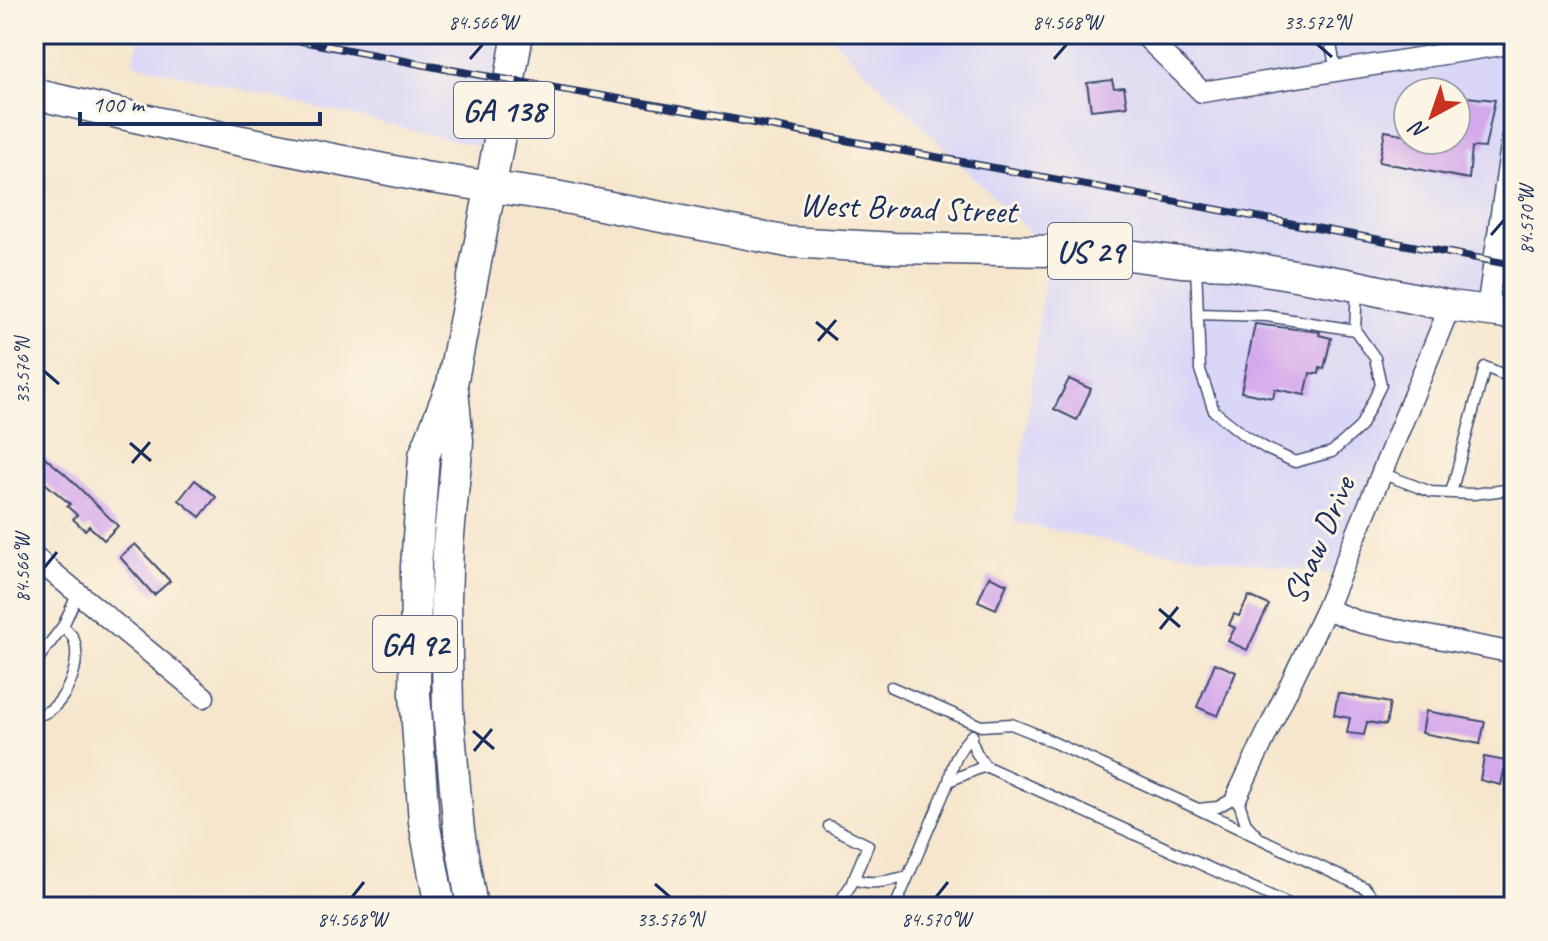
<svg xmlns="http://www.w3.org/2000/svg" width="1548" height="941" viewBox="0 0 1548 941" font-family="Caveat,sans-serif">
  <rect width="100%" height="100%" fill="#fcf5e5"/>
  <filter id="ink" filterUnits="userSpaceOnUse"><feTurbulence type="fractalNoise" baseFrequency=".0125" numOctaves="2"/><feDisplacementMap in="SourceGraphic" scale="16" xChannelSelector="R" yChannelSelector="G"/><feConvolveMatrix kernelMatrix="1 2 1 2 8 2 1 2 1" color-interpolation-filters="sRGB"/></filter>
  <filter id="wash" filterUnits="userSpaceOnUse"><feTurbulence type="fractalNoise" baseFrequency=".006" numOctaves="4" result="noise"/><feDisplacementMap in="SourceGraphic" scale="32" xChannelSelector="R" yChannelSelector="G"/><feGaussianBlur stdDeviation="1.8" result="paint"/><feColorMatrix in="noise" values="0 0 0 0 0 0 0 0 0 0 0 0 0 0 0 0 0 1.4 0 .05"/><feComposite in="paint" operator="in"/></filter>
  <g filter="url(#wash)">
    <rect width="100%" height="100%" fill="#f6e6cd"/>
    <!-- built -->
    <path fill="#d9d6f7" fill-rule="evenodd" d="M140,34H514L490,149L133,63Z
      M828,34H1514V295L1472,287L1341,575L1144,548L1014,522L1048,250ZM1408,92H1456V140H1408Z"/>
    <g id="blocks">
      <!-- building -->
      <path fill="#d4a8ec" d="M1112,80L1114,88L1124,87L1127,106L1091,110L1087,83Z
        M1456,96L1495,100L1485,148L1472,147L1469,179L1379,162L1385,131L1408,135V140H1456Z
        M1255,324L1320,332L1319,335L1331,338L1324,369L1320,368L1319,374L1310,373L1305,395L1275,389L1273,398L1241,392Z
        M1069,379L1091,389L1077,420L1054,409Z
        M34,448L67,476L118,526L104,540L89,526L85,530L73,519L77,515L67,506L70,504L34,474Z
        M195,480L216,497L200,517L179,500Z
        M135,544L170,581L154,595L120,557Z
        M989,576L1007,584L996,609L978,601Z
        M1249,596L1269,605L1247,650L1228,641L1235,628L1229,625L1234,614L1239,616Z
        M1215,663L1236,672L1218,716L1197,707Z
        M1338,693L1390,703L1386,725L1367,722L1364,735L1347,733L1350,718L1334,715Z
        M1426,711L1485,722L1480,744L1422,733Z
        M1484,757L1506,761L1501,785L1480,780Z"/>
    </g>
  </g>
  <g filter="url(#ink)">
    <use href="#blocks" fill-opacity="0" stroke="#3c4a6f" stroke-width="2"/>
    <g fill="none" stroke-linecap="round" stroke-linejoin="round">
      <!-- lane casing -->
      <g stroke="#3c4a6f" stroke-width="13">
        <path id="lane" d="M1329,34L1336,71
          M1196,264L1200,370L1214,411L1244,435L1267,449L1295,462L1332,452L1360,427L1381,385L1375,358L1355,330L1357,288
          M1198,314L1267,316L1355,330
          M1381,473L1431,492L1473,494L1514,489
          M1451,493L1485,367L1514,379
          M34,664L63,626L78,593
          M891,687L981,726L1011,724L1031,732L1198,809L1218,807L1237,796L1246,824L1259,838
          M34,715C63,717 86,658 72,636C72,635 63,627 63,626
          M970,737L976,752L985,766L1295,907
          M949,781L985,766
          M1200,810L1365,888L1377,903L1375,907
          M829,826L868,845L851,885L843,897L840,907
          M853,879C875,886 886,880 907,877
          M895,907L949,781C952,764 960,747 972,735"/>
      </g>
      <!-- street casing -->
      <g stroke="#3c4a6f" stroke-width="23">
        <path id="street" d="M1143,34L1202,92L1514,43
          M1487,309L1514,125
          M34,557L204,697
          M1326,609L1362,623L1514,653
          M1237,796L1326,609L1450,306"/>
      </g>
      <!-- primary casing -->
      <g stroke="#3c4a6f" stroke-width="33">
        <path id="primary" d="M34,94L227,138L424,177L555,196L788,242L895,248L1106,252L1181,262L1229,264L1342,283L1450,306L1514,314
          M453,390L458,441L448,546L446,598L448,711L459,831L472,907
          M440,907L424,822L415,694L416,566L424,456L452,384L491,185L518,34"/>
      </g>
      <!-- lane -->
      <use href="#lane" stroke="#fff" stroke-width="10"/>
      <!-- street -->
      <use href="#street" stroke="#fff" stroke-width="20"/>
      <!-- primary -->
      <use href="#primary" stroke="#fff" stroke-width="30"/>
      <!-- rail casing -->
      <g stroke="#1b2f5e" stroke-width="8">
        <path id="rail" d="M266,34L451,70L695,112L1514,265"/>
      </g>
      <!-- rail -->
      <use href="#rail" stroke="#fcf5e5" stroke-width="5" stroke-dasharray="15" stroke-linecap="butt"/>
    </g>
  </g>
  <!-- ticks -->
  <path fill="none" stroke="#1b2f5e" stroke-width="3" d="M1317,44L1332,57M470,59L483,44M1054,59L1067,44M1491,235L1504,220M816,322L838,340M818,341L836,320M44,371L59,384M130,443L151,461M132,463L150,442M44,568L57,552M1159,609L1180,627M1160,629L1178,607M473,731L494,749M474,751L492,729M655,884L670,897M352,897L364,882M936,897L948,882"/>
  <g text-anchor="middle" stroke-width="6" stroke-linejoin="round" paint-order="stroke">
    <!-- shield labels -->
    <g fill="#fcf5e5" stroke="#5e6a86" stroke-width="2">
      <rect x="454" y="82" width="100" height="56" rx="6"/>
      <rect x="1048" y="223" width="84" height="56" rx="6"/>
      <rect x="373" y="616" width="84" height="56" rx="6"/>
    </g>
    <g font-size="32" font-weight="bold" fill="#1b2f5e">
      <text x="504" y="121">GA 138</text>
      <text x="1090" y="262">US 29</text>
      <text x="415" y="655">GA 92</text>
    </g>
    <!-- street labels -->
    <g font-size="34" fill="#1b2f5e" stroke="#fcf5e5">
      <text transform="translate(908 207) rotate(2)" y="12">West Broad Street</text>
      <text transform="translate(1318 540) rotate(-67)" y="12">Shaw Drive</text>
    </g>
  </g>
  <!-- margin -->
  <rect width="1548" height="941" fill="none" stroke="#fcf5e5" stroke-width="88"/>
  <!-- north arrow -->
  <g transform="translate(1432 116) rotate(220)"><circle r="38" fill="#fcf5e5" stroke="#a2a6af" stroke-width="2"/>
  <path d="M0-6L14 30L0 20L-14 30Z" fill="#c8321e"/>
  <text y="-12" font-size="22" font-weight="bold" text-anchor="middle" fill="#1b2f5e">N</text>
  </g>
  <!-- scale -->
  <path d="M80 112v12h240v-12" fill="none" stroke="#1b2f5e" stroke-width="4"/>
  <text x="92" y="112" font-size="24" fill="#1b2f5e" stroke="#fcf5e5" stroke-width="6" paint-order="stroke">100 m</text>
  <rect x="44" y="44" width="1460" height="853" fill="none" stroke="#1b2f5e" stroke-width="3"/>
  <g font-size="20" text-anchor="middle" fill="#1b2f5e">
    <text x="483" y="29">84.566°W</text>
    <text x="1067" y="29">84.568°W</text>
    <text x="1317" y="29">33.572°N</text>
    <text transform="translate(1526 220) rotate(-90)" y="7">84.570°W</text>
    <text transform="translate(22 371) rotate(-90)" y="7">33.576°N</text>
    <text transform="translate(22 568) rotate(-90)" y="7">84.566°W</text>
    <text x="352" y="926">84.568°W</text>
    <text x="670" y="926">33.576°N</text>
    <text x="936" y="926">84.570°W</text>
  </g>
</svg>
